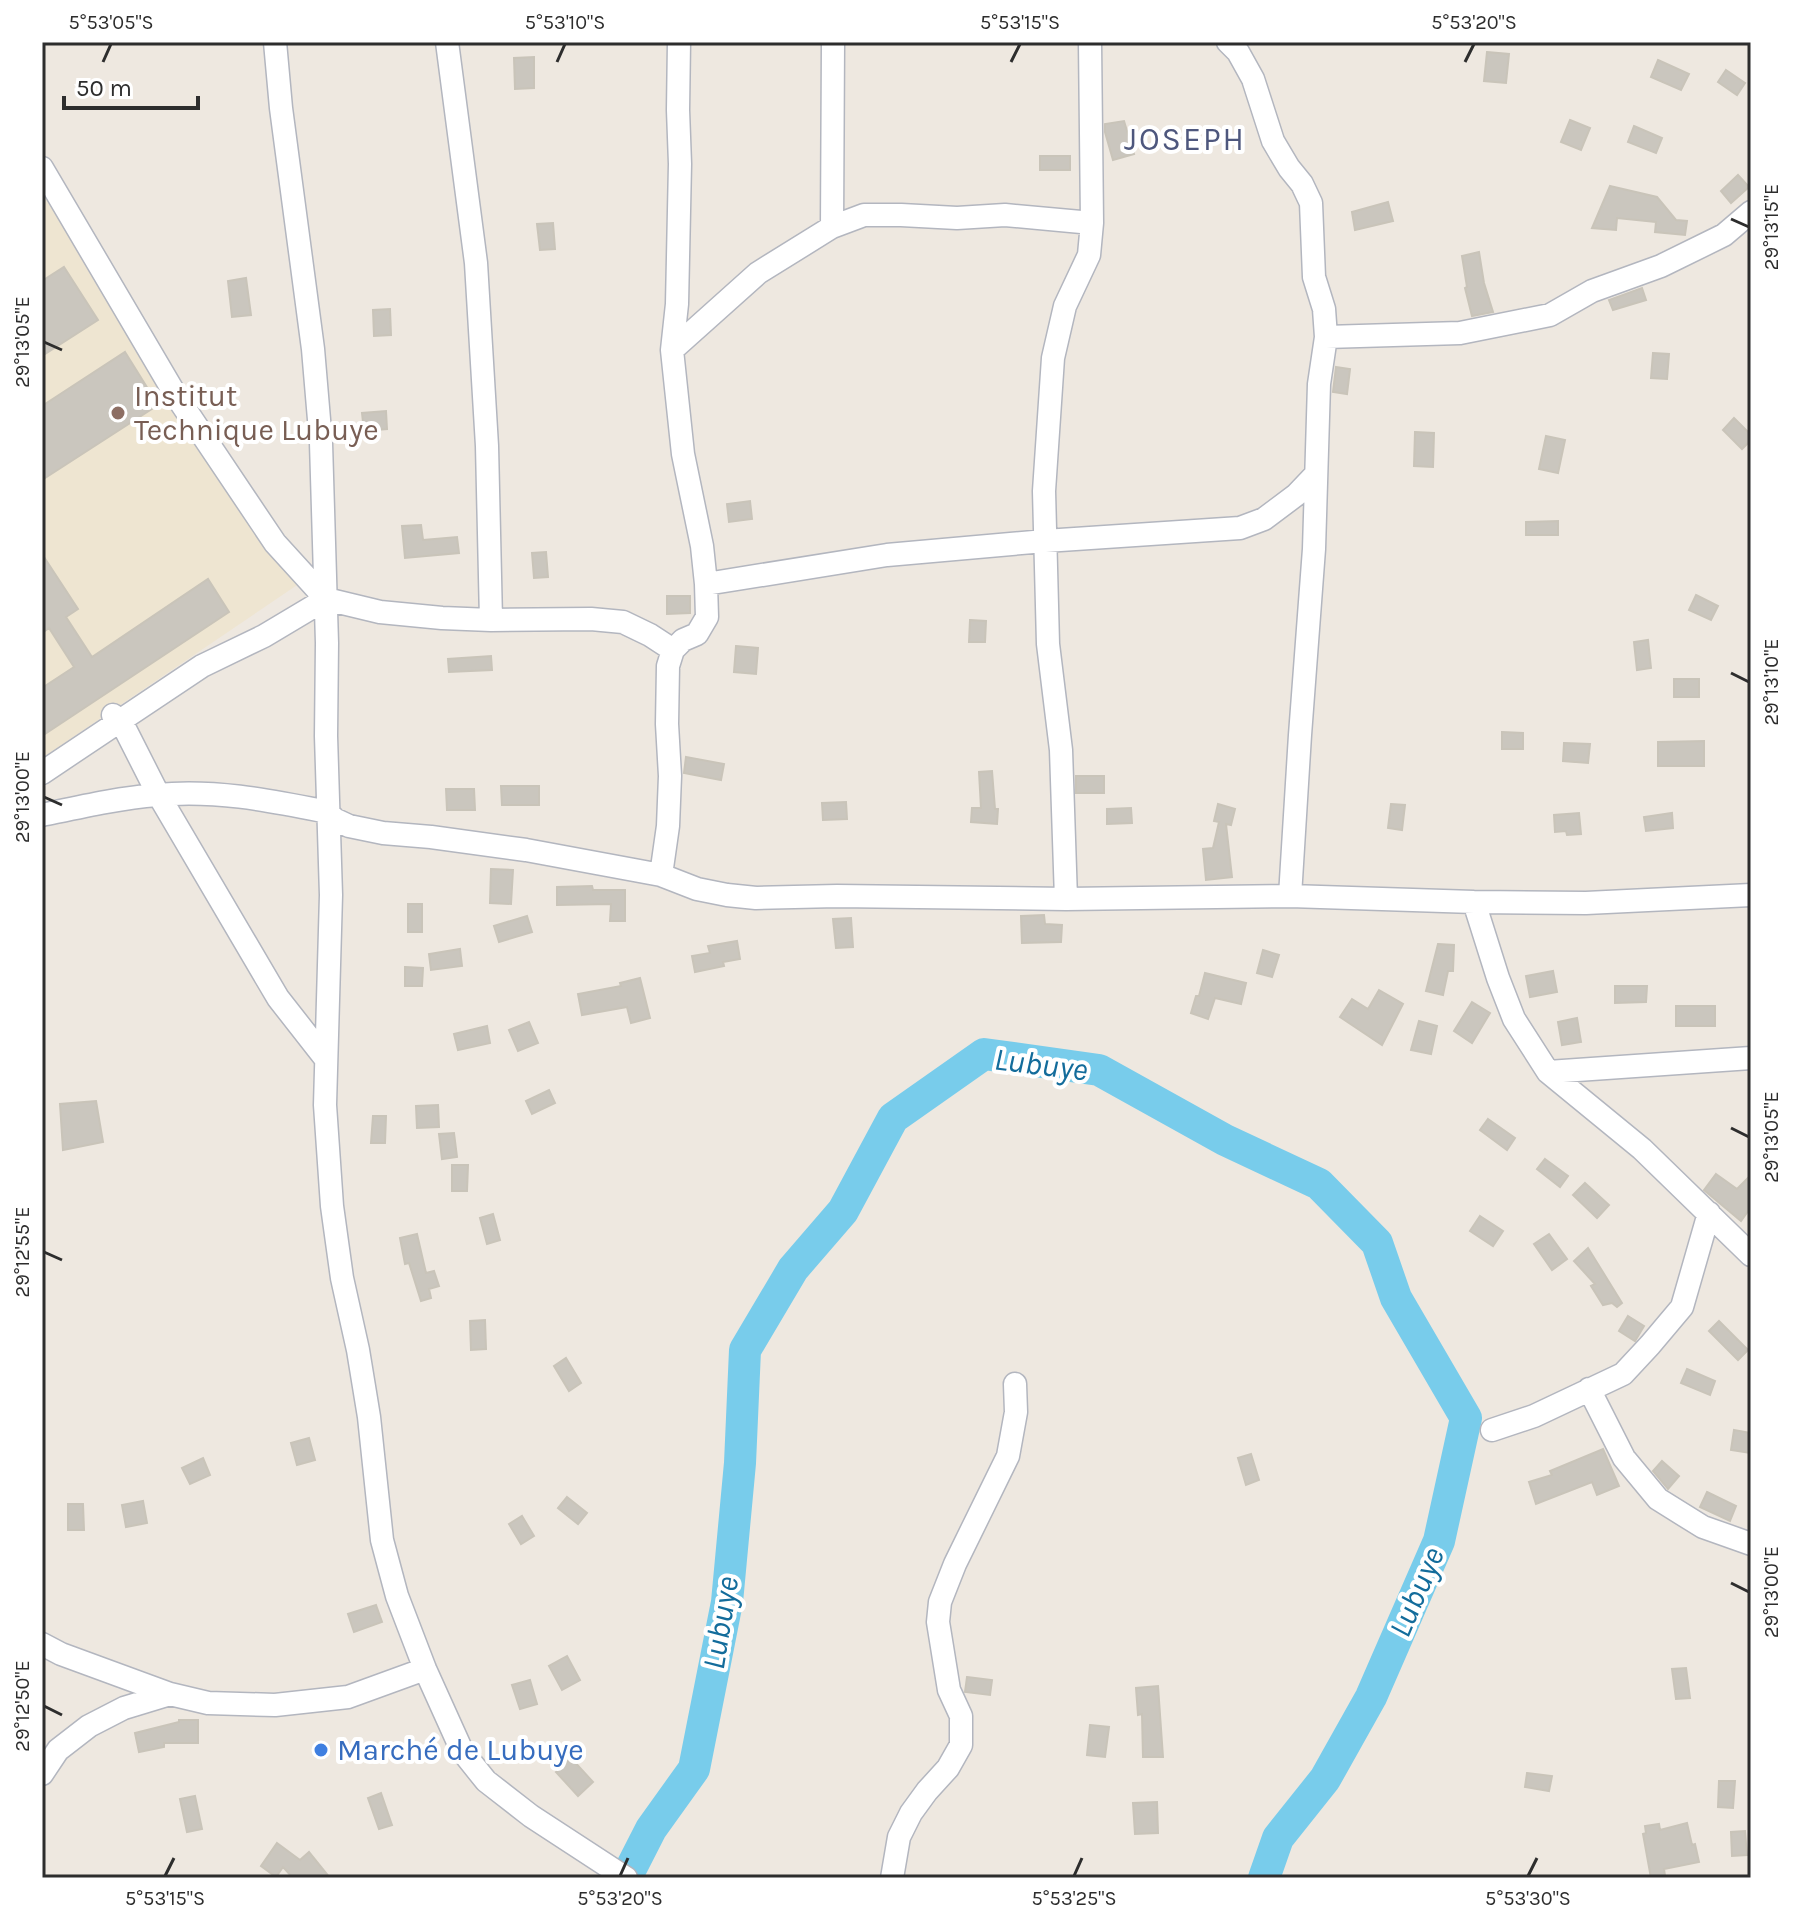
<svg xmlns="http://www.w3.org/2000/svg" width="1793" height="1920" viewBox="0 0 1793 1920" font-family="Karla,sans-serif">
  <rect width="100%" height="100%" fill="#eee8e0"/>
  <!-- education -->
  <path fill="#eee5d1" d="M42,186L306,579L42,758Z"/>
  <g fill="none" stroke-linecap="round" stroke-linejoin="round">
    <!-- river -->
    <path stroke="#78cceb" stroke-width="32" d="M626,1878L651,1829L694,1769L727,1602L740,1463L745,1350L793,1269L843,1211L893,1118L984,1054L1099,1070L1225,1140L1319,1184L1377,1243L1396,1298L1466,1418L1439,1541L1371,1697L1325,1779L1278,1838L1264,1878"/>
  </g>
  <!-- building -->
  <path fill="#cac6be" stroke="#c9c4b9" stroke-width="2" d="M1487,52L1509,54L1506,83L1484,81Z
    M534,57V88L515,89L514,58Z
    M1658,60L1689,74L1681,90L1651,77Z
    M1726,70L1745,83L1737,95L1718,82Z
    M1570,120L1590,128L1581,150L1561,142Z
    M1124,121L1134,154L1113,160L1105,132V124Z
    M1634,126L1662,138L1656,153L1628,142Z
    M1040,156H1070V170H1040Z
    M1738,175L1749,187L1731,203L1721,191Z
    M1610,186L1657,197L1676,220L1687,221L1685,235L1655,232L1656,222L1617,218L1616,230L1592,228Z
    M1388,202L1393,221L1355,230L1352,212Z
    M553,223L555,249L540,250L537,224Z
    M1479,252L1484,283L1493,312L1472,316L1465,288L1467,287L1462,256Z
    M64,267L98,320L42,356V281Z
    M246,278L251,315L232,317L228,281Z
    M1642,288L1646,300L1613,310L1609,300Z
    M390,309L391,335L374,336L373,310Z
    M125,352L158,405L42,480V406Z
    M1653,353L1669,354L1667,379L1651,378Z
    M1336,367L1350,369L1347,394L1333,392Z
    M386,411L387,429L364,431L362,413Z
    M1734,418L1751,435V440L1742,449L1723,430Z
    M1415,432L1434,433L1433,467L1414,466Z
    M1546,436L1565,440L1558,473L1539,469Z
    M750,501L752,519L729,522L727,504Z
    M1558,521V535H1526V522Z
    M421,525L423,540L457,537L459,553L405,558L402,526Z
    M546,552L548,577L534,578L532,553Z
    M42,554L78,609L66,617L92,657L208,579L229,612L42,736V688L74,667L49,628L42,633Z
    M1696,595L1718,606L1711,620L1689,610Z
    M667,596H690V613L667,614Z
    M970,620L986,621L985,642H969Z
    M1648,640L1651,668L1637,670L1634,642Z
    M736,646L758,648L756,674L734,672Z
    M491,656L492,670L449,672L448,659Z
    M1674,679H1699V697H1674Z
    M1502,732L1523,733V749H1502Z
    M1704,741V766H1658V742Z
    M1564,743L1590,744L1588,763L1563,761Z
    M686,757L724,764L721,780L684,773Z
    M992,771L995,809H998L997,824L971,822L972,808H981L979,772Z
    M1076,776H1104V793H1076Z
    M501,786H539V805H502Z
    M446,789H474L475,810H447Z
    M846,802L847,819L823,820L822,803Z
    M1218,804L1235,809L1231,825L1226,824L1232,877L1206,880L1203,849L1213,848L1219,822L1214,821Z
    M1391,804L1405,805L1402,830L1388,828Z
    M1131,808L1132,823L1107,824V809Z
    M1579,813L1581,834L1567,835L1566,831L1555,832L1554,815Z
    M1672,813L1673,828L1646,831L1644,817Z
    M491,869L513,870L511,904L490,903Z
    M592,886L593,890H625V921H610L611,904L557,905V887Z
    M408,904H422V932H408Z
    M1044,915L1045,924L1062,925L1061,942L1022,943L1021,916Z
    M527,916L532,932L499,942L494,926Z
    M851,918L853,947L836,948L833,919Z
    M737,941L740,959L723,962L724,966L695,972L692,956L710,953L708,946Z
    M1438,944L1454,945L1453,971H1448L1443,995L1426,991Z
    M460,949L462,966L431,970L429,954Z
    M1263,950L1279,955L1272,977L1257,973Z
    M405,967L423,968L422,986H405Z
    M1553,971L1557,992L1530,997L1526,976Z
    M1205,973L1246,983L1241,1004L1215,998L1208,1019L1191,1013L1196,996H1199Z
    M640,978L650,1018L631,1023L627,1007L582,1015L578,994L621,986L620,983Z
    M1615,986H1647L1646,1002L1615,1003Z
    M1379,990L1403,1004L1382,1045L1340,1017L1352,999L1368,1009Z
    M1472,1002L1490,1013L1472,1043L1454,1031Z
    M1676,1006H1715V1026H1676Z
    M1577,1018L1581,1042L1562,1045L1558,1022Z
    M1419,1021L1437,1026L1431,1054L1411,1050Z
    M529,1022L538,1043L518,1051L509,1030Z
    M487,1026L490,1043L458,1050L454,1034Z
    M549,1090L555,1103L532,1114L526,1101Z
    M96,1101L103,1142L63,1150L60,1104Z
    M438,1105L439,1127L417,1128L416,1106Z
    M373,1116H386L385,1143H371Z
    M1488,1119L1515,1138L1507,1150L1480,1130Z
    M454,1133L457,1157L442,1159L439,1134Z
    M1545,1159L1568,1176L1560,1187L1537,1169Z
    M452,1165H468L467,1191H452Z
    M1716,1174L1737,1189L1751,1175V1207L1741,1221L1704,1190Z
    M1585,1183L1609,1205L1597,1218L1573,1195Z
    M493,1214L500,1240L487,1244L480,1218Z
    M1480,1216L1503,1231L1493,1246L1470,1231Z
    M417,1234L426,1273L434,1271L439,1286L429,1289L431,1298L421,1301L409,1263L405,1264L400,1238Z
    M1549,1234L1567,1259L1552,1270L1534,1244Z
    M1588,1248L1622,1303L1617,1307L1612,1303L1603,1305L1591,1286L1595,1284L1574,1261Z
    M1628,1316L1644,1326L1635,1341L1619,1331Z
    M485,1320L486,1349L471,1350L470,1321Z
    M1719,1321L1748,1350L1738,1360L1709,1331Z
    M566,1358L581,1383L569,1391L554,1366Z
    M1687,1369L1715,1381L1710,1395L1681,1383Z
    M1734,1430L1751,1433V1453L1731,1450Z
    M309,1438L315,1460L297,1465L291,1443Z
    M1603,1449L1619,1486L1597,1495L1592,1482L1536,1504L1529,1482L1552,1475L1550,1471Z
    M1251,1454L1259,1480L1246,1485L1238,1458Z
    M203,1458L210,1475L190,1484L182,1468Z
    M1662,1461L1679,1476L1668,1489L1653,1471Z
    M1707,1492L1736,1506L1730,1521L1700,1507Z
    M567,1497L587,1513L578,1524L558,1508Z
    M143,1501L147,1523L126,1527L122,1505Z
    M68,1504H83L84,1530H68Z
    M522,1516L534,1536L521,1544L509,1524Z
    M376,1605L382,1622L354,1632L348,1614Z
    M567,1656L580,1680L562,1690L549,1666Z
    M1686,1668L1690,1698L1676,1699L1672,1669Z
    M967,1677L992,1680L990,1695L965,1692Z
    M530,1680L537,1704L520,1709L512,1685Z
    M1158,1686L1163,1757H1143L1142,1714L1138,1715L1136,1688Z
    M179,1720H198V1743H164V1747L139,1752L135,1733L179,1722Z
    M1090,1725L1109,1727L1105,1757L1087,1755Z
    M571,1758L593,1782L578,1796L556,1772Z
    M1527,1773L1552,1776L1549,1791L1525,1787Z
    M1719,1781H1735L1733,1808L1718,1807Z
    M381,1793L392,1825L379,1829L368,1798Z
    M195,1796L202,1829L187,1832L180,1799Z
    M1157,1802L1158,1833L1135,1834L1133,1803Z
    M1687,1823L1692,1845L1695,1844L1699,1862L1664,1869L1665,1876L1651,1878L1643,1834L1646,1833L1645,1826L1659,1824L1660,1830Z
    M1745,1831L1747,1855L1732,1856L1731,1832Z
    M277,1843L300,1860L309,1852L330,1878H293L283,1867L276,1877L261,1866Z"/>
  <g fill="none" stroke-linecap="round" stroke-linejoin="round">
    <!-- minor casing -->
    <g stroke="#b3b6bf" stroke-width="25">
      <path id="minor" d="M275,42L281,108L313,349L321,443L327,643L326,736L331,895L325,1105L332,1206L342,1278L358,1350L369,1417L382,1540L397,1596L425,1669L462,1751L486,1781L531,1816L626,1878
        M447,42L476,263L487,446L491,620
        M1228,42L1238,52L1253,79L1273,141L1289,168L1302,184L1311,203L1314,277L1324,309L1326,337L1319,384L1314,549L1300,735L1290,896
        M42,168L175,394L275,543L326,599L264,636L202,666L42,773
        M832,227L833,42
        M1326,337L1460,333L1550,315L1592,291L1661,266L1724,235L1751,212
        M672,350L758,273L832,227L864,215H901L957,218L1005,215L1092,223
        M706,584L887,555L1045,541L1240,528L1264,519L1296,495L1316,474
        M326,599L380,612L442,618L491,620L591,619L623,622L650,635L673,650
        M113,715L121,721L158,794L278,998L325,1058
        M42,815C80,807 119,798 157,795C215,789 272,801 328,812L334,819L349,826L383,833L431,837L526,850L661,875L697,889L727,895L756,898L837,896L1066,899L1290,896L1474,902L1586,903L1751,895
        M661,875L668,826L670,776L667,724L668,666L673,650L683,640L697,634L707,617L706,584L702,546L683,454L672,350L677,304L680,164L678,110L679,42
        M1066,899L1061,750L1048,644L1044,491L1053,358L1065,306L1089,255L1092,223L1090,42
        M1474,902L1498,978L1514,1019L1548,1072L1642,1149L1751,1255
        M1548,1072L1751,1058
        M1589,1389L1624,1458L1658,1499L1703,1527L1751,1544
        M1492,1430L1534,1416L1623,1374L1650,1345L1682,1307L1709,1213
        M42,1644L61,1654L170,1694
        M42,1774L58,1750L89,1726L124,1708L170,1694L208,1703L275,1705L348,1697L425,1669
        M892,1878L899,1837L911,1813L927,1791L948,1768L961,1745V1716L949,1690L938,1622L940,1602L955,1564L1008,1456L1016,1412L1015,1384"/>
    </g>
    <!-- minor -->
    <use href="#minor" stroke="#fff" stroke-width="22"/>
  </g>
  <!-- ticks -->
  <path fill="none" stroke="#2d2d2d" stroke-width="3" d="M103,62L111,44M557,62L565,44M1011,62L1020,44M1465,62L1474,44M1731,219L1749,227M44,342L62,350M1731,673L1749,682M44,797L62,805M1731,1128L1749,1137M44,1252L62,1260M1731,1583L1749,1592M44,1706L62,1715M165,1876L174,1858M620,1876L628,1858M1074,1876L1082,1858M1528,1876L1537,1858"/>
  <!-- markers -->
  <circle fill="#8d6e63" stroke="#fff" stroke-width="3" cx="118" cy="413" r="8"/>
  <circle fill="#3f7fe0" stroke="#fff" stroke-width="3" cx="321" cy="1750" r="8"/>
  <g text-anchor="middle" stroke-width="8" stroke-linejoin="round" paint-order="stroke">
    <!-- education labels -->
    <g font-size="30" fill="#785e54" stroke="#fff" text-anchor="start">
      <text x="134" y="406">Institut<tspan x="134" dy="34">Technique Lubuye</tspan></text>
    </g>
    <!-- shop labels -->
    <g font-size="30" fill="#366cbe" stroke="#fff" text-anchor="start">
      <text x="337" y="1760">Marché de Lubuye</text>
    </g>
    <!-- neighbourhood labels -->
    <g font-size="32" letter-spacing="2" fill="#4e577d" stroke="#fff">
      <text x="1185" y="150">JOSEPH</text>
    </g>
    <!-- water labels -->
    <g font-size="32" font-style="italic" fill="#136c9b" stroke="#fff">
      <text transform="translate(1041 1064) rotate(7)" y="11">Lubuye</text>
      <text transform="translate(1416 1592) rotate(-67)" y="11">Lubuye</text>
      <text transform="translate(720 1623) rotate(-81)" y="11">Lubuye</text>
    </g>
  </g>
  <!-- border -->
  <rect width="1793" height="1920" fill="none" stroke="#ffffff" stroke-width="88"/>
  <!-- scale -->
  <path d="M64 96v12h134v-12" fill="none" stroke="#2d2d2d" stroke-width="4"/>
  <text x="76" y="96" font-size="24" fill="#2d2d2d" stroke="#ffffff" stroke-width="6" paint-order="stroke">50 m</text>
  <rect x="44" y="44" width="1705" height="1832" fill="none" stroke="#2d2d2d" stroke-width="3"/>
  <g font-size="20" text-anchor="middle" fill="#2d2d2d">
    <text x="111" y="29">5°53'05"S</text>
    <text x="565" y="29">5°53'10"S</text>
    <text x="1020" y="29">5°53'15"S</text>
    <text x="1474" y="29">5°53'20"S</text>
    <text transform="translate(1771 227) rotate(-90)" y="7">29°13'15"E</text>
    <text transform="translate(22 342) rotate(-90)" y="7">29°13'05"E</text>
    <text transform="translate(1771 682) rotate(-90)" y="7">29°13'10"E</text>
    <text transform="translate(22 797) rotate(-90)" y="7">29°13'00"E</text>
    <text transform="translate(1771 1137) rotate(-90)" y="7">29°13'05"E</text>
    <text transform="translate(22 1252) rotate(-90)" y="7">29°12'55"E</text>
    <text transform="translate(1771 1592) rotate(-90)" y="7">29°13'00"E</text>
    <text transform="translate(22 1706) rotate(-90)" y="7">29°12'50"E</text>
    <text x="165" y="1905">5°53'15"S</text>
    <text x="620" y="1905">5°53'20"S</text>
    <text x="1074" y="1905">5°53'25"S</text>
    <text x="1528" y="1905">5°53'30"S</text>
  </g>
</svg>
